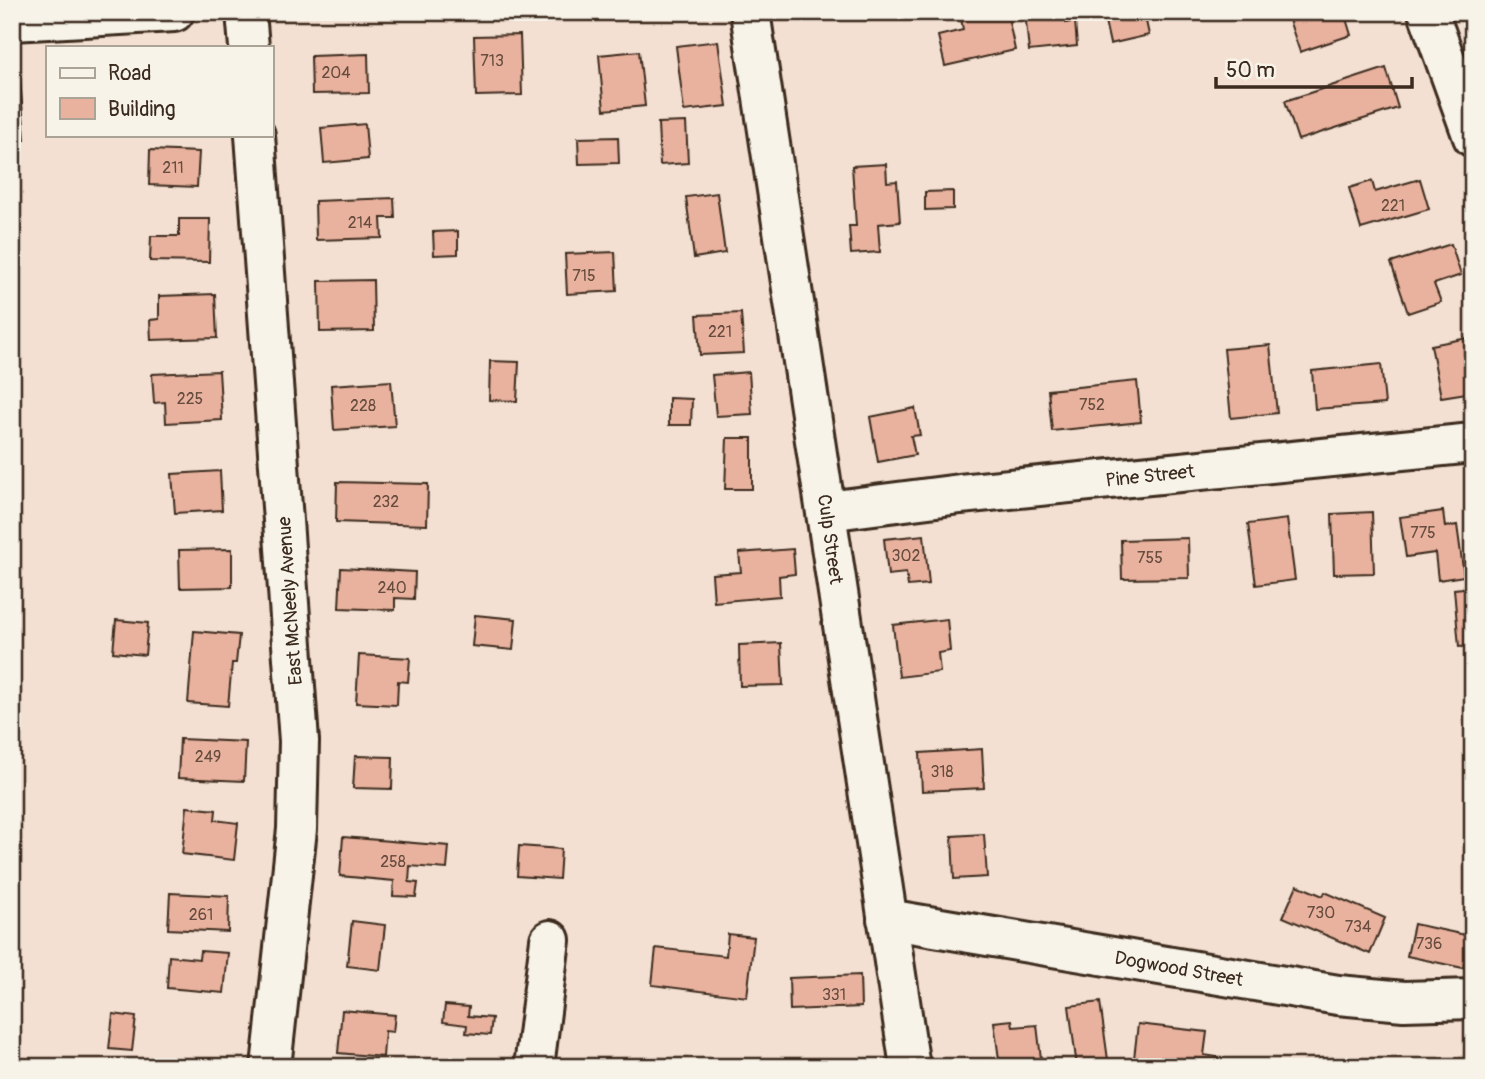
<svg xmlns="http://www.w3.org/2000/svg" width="1485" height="1079" viewBox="0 0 1485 1079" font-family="Pangolin,sans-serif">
  <rect width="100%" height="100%" fill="#f3e0d2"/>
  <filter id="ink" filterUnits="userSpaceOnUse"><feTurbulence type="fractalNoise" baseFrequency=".0143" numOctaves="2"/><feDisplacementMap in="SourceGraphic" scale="14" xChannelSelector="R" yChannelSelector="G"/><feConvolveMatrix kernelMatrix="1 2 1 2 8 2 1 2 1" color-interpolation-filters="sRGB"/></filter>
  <g filter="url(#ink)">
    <!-- building -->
    <path fill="#e9b29e" stroke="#3b2a1e" stroke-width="2" d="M987,12H1007L1015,50L945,66L938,36L963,30L961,18Z
      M1025,12H1065L1066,23L1075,21L1077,46L1029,51Z
      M1103,12H1144L1149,35L1110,44Z
      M1292,12H1344L1351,35L1300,52L1287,14Z
      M520,35L522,95L476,96L474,36Z
      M718,41L727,106L684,111L676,46Z
      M639,51L645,106L604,110L599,55Z
      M368,54L369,93L312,94L311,56Z
      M1386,68L1398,108L1298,140L1285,101Z
      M20,78L25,140L12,141V79Z
      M686,122L688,163L660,165L658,123Z
      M365,124L368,159L324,163L321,128Z
      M618,137L619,163L579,164L578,138Z
      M150,150L199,152L197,187L149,185Z
      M886,164L887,182L897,181L900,222L878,224L880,252L851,254L849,226H856L852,166Z
      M1420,179L1429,209L1361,229L1349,188L1372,181L1375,192Z
      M953,191V209L925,210V192Z
      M717,193L725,253L694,258L686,197Z
      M394,198L395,218H381L382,238L316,240L315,201Z
      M179,219H210L209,262L150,261L151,236H179Z
      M458,231V254L434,255L433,232Z
      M1451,244L1461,275L1434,284L1441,302L1408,313L1391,263Z
      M615,252L617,291L567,294L565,254Z
      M373,280L374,331L320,332L319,281Z
      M215,294L217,338L151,340L150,320L159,319V296Z
      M741,313L744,353L700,355L697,315Z
      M1473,337V392L1441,397L1431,345Z
      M1270,345L1277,413L1231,418L1224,349Z
      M490,361L519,362L517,401L489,400Z
      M1381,364L1385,404L1315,409L1312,371Z
      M219,371L222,420L166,423L165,402L154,403L152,374Z
      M749,372L752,414L716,416L712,375Z
      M391,381L395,426L334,430L331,385Z
      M1137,381L1141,422L1052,431L1048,390Z
      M669,398L692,399L691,425H669Z
      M915,408L920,435L911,436L915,455L878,462L870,417Z
      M727,438H752V489H725Z
      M220,471L222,510L175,513L172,474Z
      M337,482L428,484L427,525L336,522Z
      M1443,511L1445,527L1457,525L1464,576L1438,580L1435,553L1406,557L1400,517Z
      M1372,512L1374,573L1334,574L1332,514Z
      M1287,519L1295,580L1256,585L1248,524Z
      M924,535L929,584L908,586L906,573L888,575L884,539Z
      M1188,538L1189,578L1122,579L1121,540Z
      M232,549V587L180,588L179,550Z
      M793,549L795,574L779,576L780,596L714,602L712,574L741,572L739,553Z
      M341,568L415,572L414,599L395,598V610L339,608Z
      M1473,587V646L1459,647L1454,589Z
      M475,615L516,619L513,650L472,646Z
      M947,619L950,651L938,653L940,672L899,677L893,625Z
      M116,620L148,623L145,655L113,652Z
      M194,631L239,635L236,663H232L228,706L188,703Z
      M781,643L783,685L740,686L739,645Z
      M359,655L410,658L408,682L398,681L397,705L356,703Z
      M180,739L246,742L244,781L178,778Z
      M982,749L984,788L922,791L920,753Z
      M355,756L393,757L392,789L353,788Z
      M187,807L216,810L215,820L238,823L234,860L182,854Z
      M984,834L987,877L954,879L952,836Z
      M343,837L449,846L447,869L410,866L409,882L418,883L416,897L393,896L394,881L340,876Z
      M519,846L561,849L559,879L517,876Z
      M1297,885L1323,896L1325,892L1385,918L1370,954L1283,917Z
      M170,893L229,896L228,932L168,929Z
      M352,921L385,925L380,970L347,966Z
      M1414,924L1470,936L1463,968L1407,956Z
      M728,934L754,937L747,997L652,985L656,948L726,956Z
      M200,951L228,953L224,993L167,988L169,956L199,959Z
      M860,975L861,1007L790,1010L789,978Z
      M1100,1002L1109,1067H1077L1069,1006Z
      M445,1005L469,1007L468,1016L492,1018L490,1035L466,1033L467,1025L443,1022Z
      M342,1010L395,1015L393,1032L385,1031L383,1057L338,1053Z
      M113,1014L136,1017L132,1051L109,1049Z
      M1012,1020L1013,1027L1037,1025L1042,1067H1000L994,1022Z
      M1138,1024L1207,1032L1204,1055L1217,1057L1216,1067H1179L1159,1063L1158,1067H1133Z
      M822,1061L857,1062V1067H821Z"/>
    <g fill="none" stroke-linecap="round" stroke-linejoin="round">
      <!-- minor casing -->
      <g stroke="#3b2a1e" stroke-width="44">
        <path id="minor" d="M246,12L249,47
          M750,12L910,1067
          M1428,12L1473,137
          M12,21L174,12
          M255,135L299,741L297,829L271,1067
          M827,511L960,494L1473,443
          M887,919L1338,995L1404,1001L1473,999
          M534,1067L550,940"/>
      </g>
      <!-- minor -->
      <use href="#minor" stroke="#f7f3e8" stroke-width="38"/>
    </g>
  </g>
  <g text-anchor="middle" stroke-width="7" stroke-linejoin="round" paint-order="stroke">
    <!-- number labels -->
    <g font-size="16" fill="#664c3e">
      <text x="492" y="66">713</text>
      <text x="336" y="78">204</text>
      <text x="173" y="173">211</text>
      <text x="1393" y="211">221</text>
      <text x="360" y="228">214</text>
      <text x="584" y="281">715</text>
      <text x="720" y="337">221</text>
      <text x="190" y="404">225</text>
      <text x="1092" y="410">752</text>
      <text x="363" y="411">228</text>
      <text x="386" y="507">232</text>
      <text x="1423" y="538">775</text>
      <text x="906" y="561">302</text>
      <text x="1150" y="563">755</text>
      <text x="392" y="593">240</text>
      <text x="208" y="762">249</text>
      <text x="942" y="777">318</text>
      <text x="393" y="867">258</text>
      <text x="1321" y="918">730</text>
      <text x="201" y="920">261</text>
      <text x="1358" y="932">734</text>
      <text x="1429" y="949">736</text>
      <text x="834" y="1000">331</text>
    </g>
    <!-- street labels -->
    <g font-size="19" fill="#3b2a1e" stroke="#f7f3e8">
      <text transform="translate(1150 475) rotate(-6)" y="7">Pine Street</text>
      <text transform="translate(831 539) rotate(82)" y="7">Culp Street</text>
      <text transform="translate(289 601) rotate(-94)" y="7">East McNeely Avenue</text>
      <text transform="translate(1179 968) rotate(10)" y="7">Dogwood Street</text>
    </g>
  </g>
  <!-- margin -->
  <rect width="1485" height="1079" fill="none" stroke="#f7f3e8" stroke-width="42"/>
  <rect x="21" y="21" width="1443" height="1037" fill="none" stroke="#3b2a1e" stroke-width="2.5" filter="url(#ink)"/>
  <!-- legend -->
  <rect x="46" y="46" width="228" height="91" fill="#f7f3e8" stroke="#aca397" stroke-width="2"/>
  <rect x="60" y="68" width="35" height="10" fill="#f7f3e8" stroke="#aca397" stroke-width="2"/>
  <text x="108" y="80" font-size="21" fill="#3b2a1e">Road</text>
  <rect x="60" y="98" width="35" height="21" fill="#e9b29e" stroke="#aca397" stroke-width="2"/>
  <text x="108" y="116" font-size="21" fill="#3b2a1e">Building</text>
  <!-- scale -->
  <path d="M1216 77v10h196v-10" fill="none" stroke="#3b2a1e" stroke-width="3.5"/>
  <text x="1226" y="77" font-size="21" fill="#3b2a1e" stroke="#f7f3e8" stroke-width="5" paint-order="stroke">50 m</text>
</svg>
